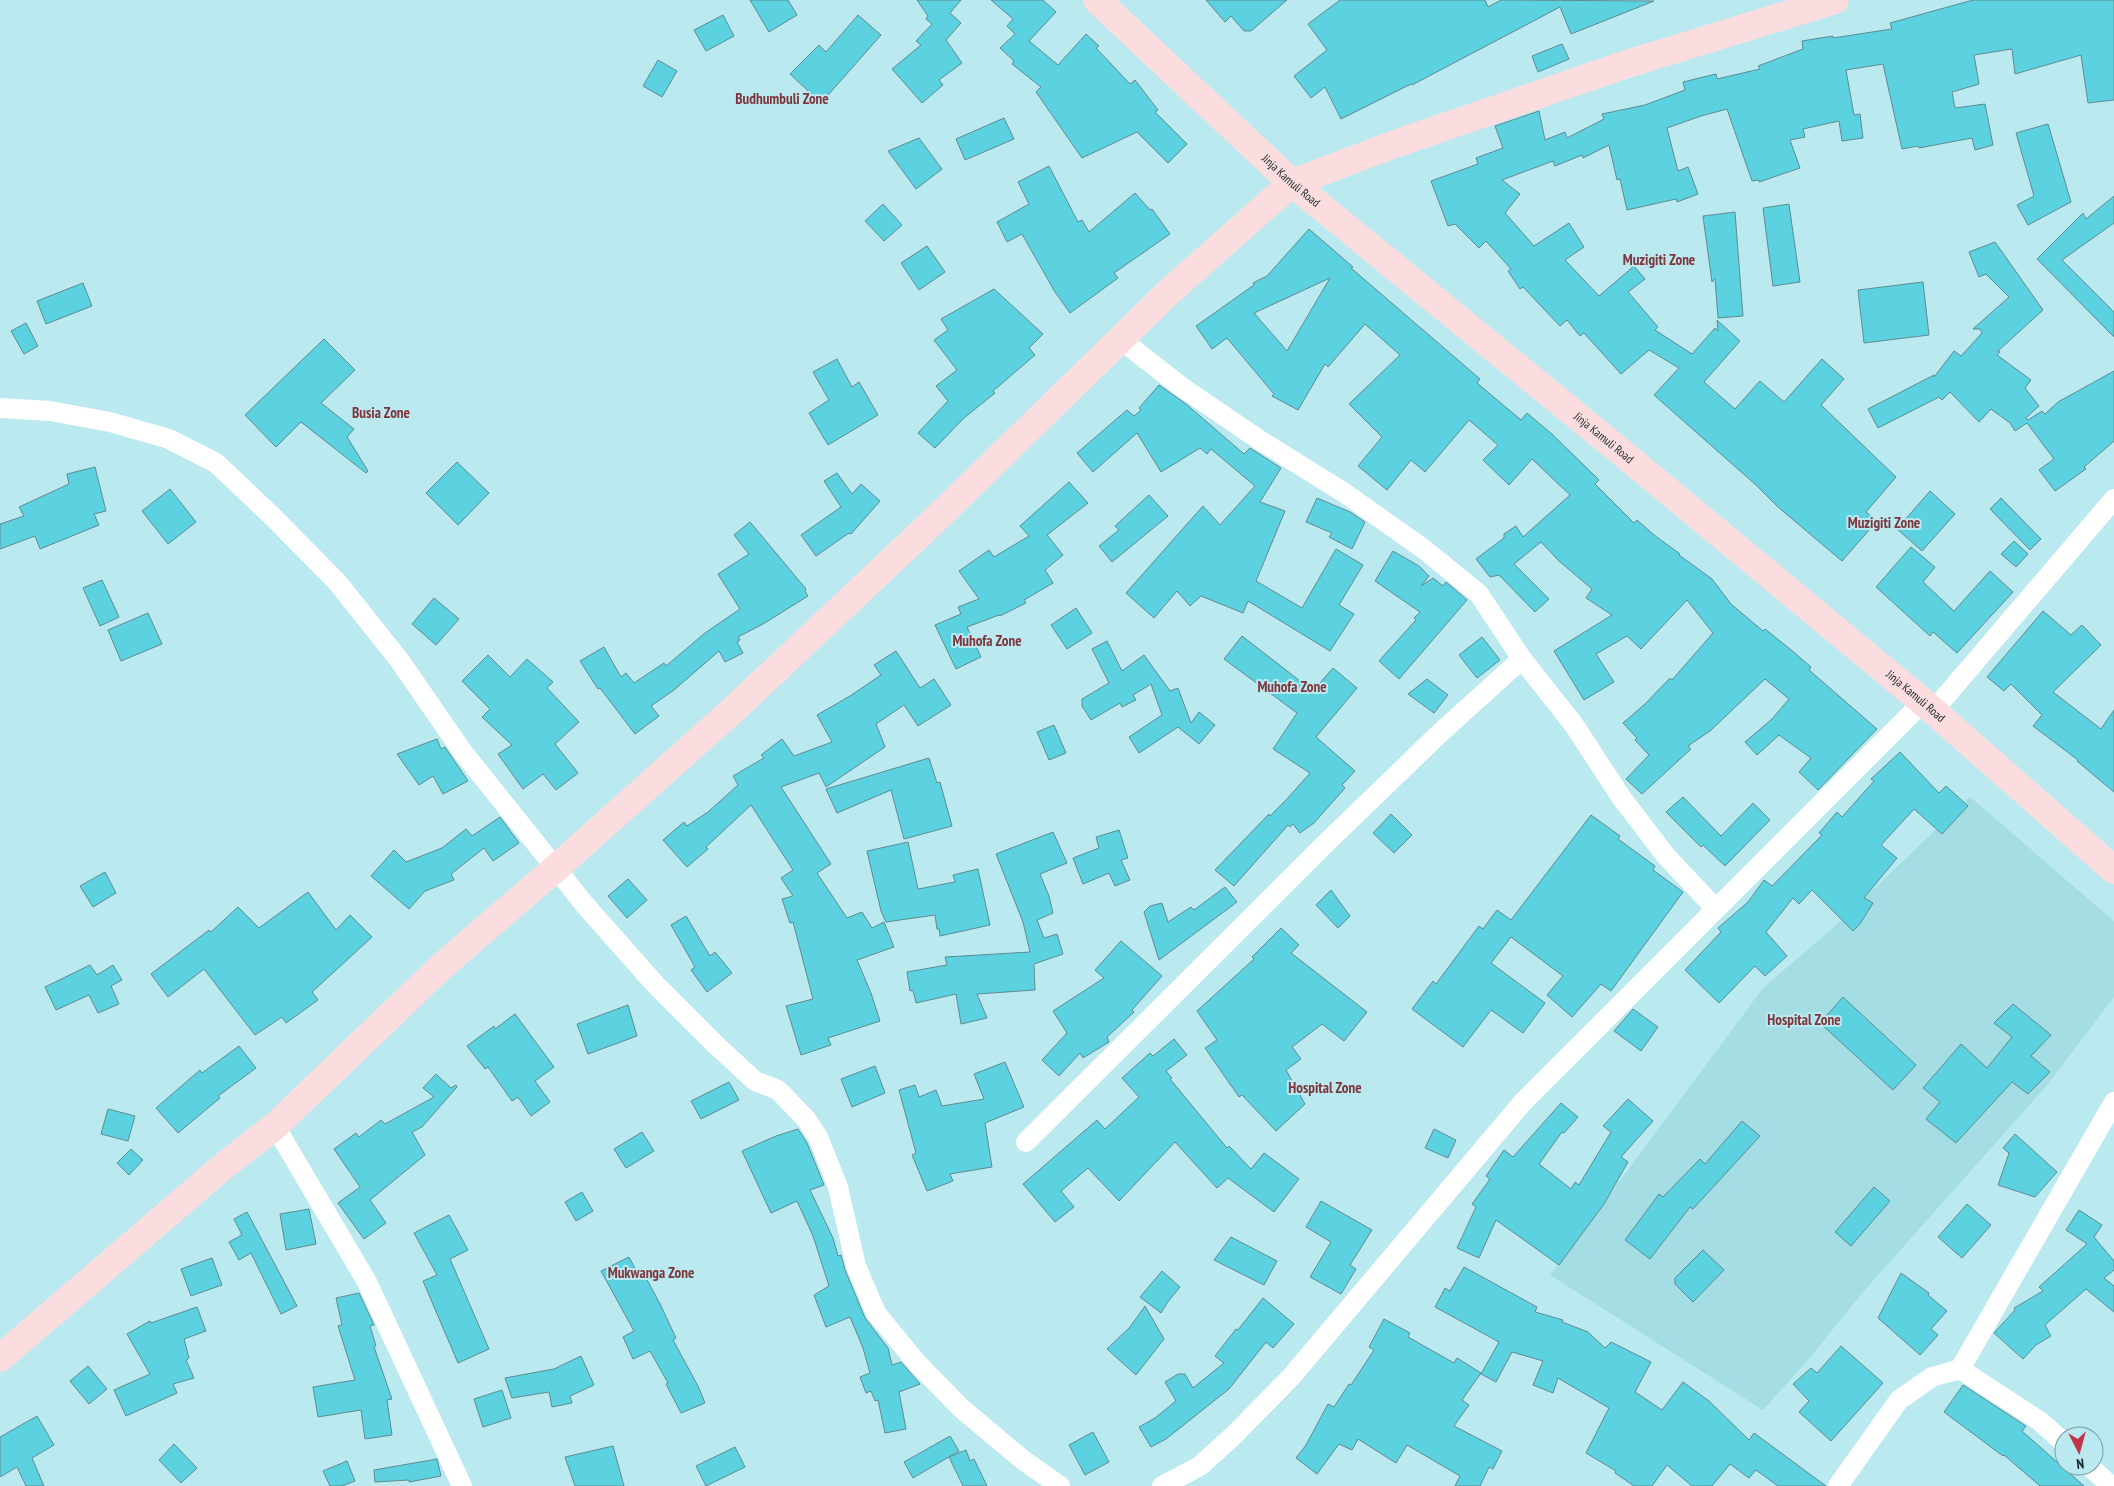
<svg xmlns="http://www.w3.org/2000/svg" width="2114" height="1486" viewBox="0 0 2114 1486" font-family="'PT Sans Narrow',sans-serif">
  <rect width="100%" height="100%" fill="#bae9f0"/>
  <!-- built -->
  <path fill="#a4dde4" d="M1970,797L2114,921V997L2048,1084L1863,1292L1808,1360L1763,1410L1550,1275L1763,988L1832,929Z"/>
  <!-- building -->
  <path fill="#5cd2e1" stroke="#5e8b91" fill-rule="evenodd" d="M750,0H788L797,15L769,32Z
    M917,0H961L950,13L961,23L946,40L962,63L939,80L943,85L922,103L892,69L921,45L916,41L932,24L926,19L928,16Z
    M991,0H1043L1056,12L1029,41L1058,65L1086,34L1099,46L1096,48L1130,84L1135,80L1158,110L1155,112L1187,144L1168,163L1137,132L1082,158L1036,92L1041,87L1012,64L1014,61L1000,48L1015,34L1007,26L1013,19Z
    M1206,0H1287L1251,31H1244L1231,16L1225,22Z
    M1340,0H1485L1488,7L1501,0L1654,1L1571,34L1560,7L1412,85L1411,84L1341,119L1325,87L1311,98L1294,76L1327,50L1308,24Z
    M1973,0H2114V100L2088,103L2081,55L2015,74L2012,49L1974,55L1979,84L1952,92L1955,108L1985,104L1993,145L1975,150L1972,138L1919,148L1918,146L1902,149L1883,64L1846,70L1854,115L1860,114L1863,138L1842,141L1839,121L1803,129L1805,137L1790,140L1800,168L1759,182V180L1752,181L1727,109L1701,116L1667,128L1678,171L1688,167L1698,194L1677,202L1676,199L1627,210L1620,179L1617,180L1609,145L1583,158L1582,155L1555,166L1553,161L1502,180L1520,194L1505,213L1534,246L1569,223L1584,247L1565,260L1599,296L1634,266L1645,279L1628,292L1658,327L1655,330L1692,354L1715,328L1718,331L1717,320L1740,341L1704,382L1735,409L1760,381L1784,402L1822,359L1844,379L1821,405L1896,477L1866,512L1877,521L1842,561L1778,507L1756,485L1654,395L1679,368L1649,350L1621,374L1584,333L1580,336L1567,320L1560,326L1523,287L1520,289L1508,271L1511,269L1486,241L1479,248L1455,224L1448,226L1431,181L1478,164L1476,158L1503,148L1495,126L1539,111L1545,140L1565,132L1567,138L1604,119L1602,114L1645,105L1685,90L1683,82L1716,74L1717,79L1760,69L1758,66L1803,49L1802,41L1833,36V38L1892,29L1890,23Z
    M723,15L734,36L706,51L694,30Z
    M858,15L881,35L821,103L790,74L819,45L826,52Z
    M1562,44L1569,59L1538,72L1532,56Z
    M658,60L677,71L662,97L643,86Z
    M1004,118L1014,139L965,160L956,139Z
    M2048,124L2071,202L2028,225L2017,205L2034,196L2016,133Z
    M919,138L942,169L916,189L888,151Z
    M1049,166L1078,222L1082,220L1089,232L1135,193L1150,210L1152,209L1170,234L1114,273L1118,278L1070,313L1055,292L1022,234L1007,242L997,222L1029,204L1018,182Z
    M2114,196V223L2062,260L2114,312V337L2037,259L2083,213L2086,219Z
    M883,204L902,225L884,241L865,221Z
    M1789,204L1800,282L1773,286L1763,208Z
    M1735,212L1743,316L1718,318L1715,279L1712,282L1703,216Z
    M1309,229L1353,267L1351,268L1480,379L1477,383L1521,420L1527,413L1553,435L1599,480L1595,484L1634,523L1637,520L1654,535L1680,554L1679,555L1712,579L1731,604L1763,631L1765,629L1790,649L1811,667L1809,670L1877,729L1818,790L1799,772L1811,758L1779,735L1757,755L1745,742L1772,719L1789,699L1765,679L1710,731L1688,746L1691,749L1642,794L1626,779L1649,755L1635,740L1637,738L1623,723L1645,704L1670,678L1672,680L1713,633L1687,600L1641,649L1627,636L1596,654L1614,682L1584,700L1554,651L1612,615L1586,598L1592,589L1559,561L1541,542L1514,564L1549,599L1535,612L1499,575L1490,577L1476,559L1504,538V534L1516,526L1523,537L1570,495L1532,459L1509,485L1483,460L1498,445L1469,420L1425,472L1411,460L1387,490L1358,466L1382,437L1349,404L1400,355L1365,324L1328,367L1325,364L1298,410L1272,396L1274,394L1227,338L1212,349L1196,326L1254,285L1253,283L1267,276ZM1330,278L1287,351L1254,313Z
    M1995,242L2043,310L1998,351L2000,352L1997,355L2031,380L2025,388L2039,406L2026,418L2028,420L2042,411L2045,414L2058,402L2114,371V441L2084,467L2086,469L2055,491L2039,470L2054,459L2027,423L2015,431L2010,423L1991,409L1979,422L1950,392L1942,400L1939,397L1878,428L1868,409L1934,375V377L1954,351L1961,356L1982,333L1980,329H1973L2009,297L1986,274L1979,277L1969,252Z
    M927,246L945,272L919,290L901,263Z
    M1923,282L1929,335L1864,343L1858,290Z
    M83,283L92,306L46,324L37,301Z
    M994,289L1043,334L1029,348L1035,355L993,391L995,393L964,418L935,448L918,433L948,401L936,386L957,370L934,340L948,330L941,319Z
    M26,323L38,346L24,354L11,331Z
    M324,339L355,370L321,403L354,429L347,437L368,471L366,473L301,422L276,447L245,415Z
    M837,359L852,387L859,382L878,415L828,445L809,413L829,400L813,372Z
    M1159,385L1186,404L1244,454L1250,448L1281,468L1260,502L1285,511L1256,581L1302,608L1336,549L1363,565L1339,605L1354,614L1330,651L1248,601L1243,613L1201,596L1190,606L1177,591L1154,618L1126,593L1203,506L1220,525L1255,486L1211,449L1207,454L1200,448L1161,472L1137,433L1093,472L1077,453L1127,410L1134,416L1141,410L1139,408Z
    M457,462L489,493L458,525L426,493Z
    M95,467L106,511L94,514L99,525L40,549L35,536L0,549V524L24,516L19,507L69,484L67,474Z
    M837,473L852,494L861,484L880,501L851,534L849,533L816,556L801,535L841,507L824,481Z
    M1069,482L1088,503L1047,535L1063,555L1045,570L1053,583L1024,600L1026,603L1000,616L999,615L967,627L981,657L956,669L935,625L961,614L958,607L979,599L959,571L989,550L994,557L1029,536L1020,526Z
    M170,489L196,522L168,544L142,511Z
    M1930,491L1955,514L1922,551L1897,529Z
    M1149,495L1168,516L1112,562L1099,546L1119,530L1115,526Z
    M1317,498L1350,512L1365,522L1352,549L1329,537L1332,533L1306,522Z
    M2001,498L2041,539L2030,550L1990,509Z
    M750,522L806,589L805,591L808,596L763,624L738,637L740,640L737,642L743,653L725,662L719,651L674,690L651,706L659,716L635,734L600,688L598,689L580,661L604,647L621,677L626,673L634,683L664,663L666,666L705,633L740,609L718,574L749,554L734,535Z
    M2014,541L2028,554L2016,567L2001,554Z
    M1911,547L1935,567L1923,582L1954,611L1990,571L2013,592L1957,653L1933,632L1930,636L1876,587Z
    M1393,551L1419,566L1429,576L1421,586L1433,578L1443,586L1446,582L1467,600L1399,679L1379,661L1416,620L1414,618L1420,612L1375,581Z
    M102,580L119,617L100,626L83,588Z
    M434,598L459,619L436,645L412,624Z
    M1076,608L1092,633L1067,649L1051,625Z
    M2043,611L2071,635L2082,625L2101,645L2053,692L2101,729L2114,710V792L2077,761L2078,760L2033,726L2042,715L2011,684L2004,691L1987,677Z
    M148,613L162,644L121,661L108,630Z
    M1242,636L1313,691L1333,668L1357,688L1316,737L1355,771L1342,785L1345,788L1314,823L1300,833L1293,824L1290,827L1288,825L1234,886L1215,870L1269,814L1270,816L1288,798L1310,773L1273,749L1297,713L1224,659Z
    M1482,637L1500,660L1477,678L1459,655Z
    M1107,641L1122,671L1144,655L1170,691L1178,688L1191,723L1199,712L1215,725L1199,744L1178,727L1139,753L1129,737L1162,715L1151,684L1133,695L1136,700L1122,707L1120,703L1091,720L1082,706V699L1109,683L1092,649Z
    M896,651L920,688L934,679L951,705L918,726L904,705L876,724L885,747L826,787L819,773L781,787L831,864L817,873L847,918L862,912L872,928L884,922L894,947L857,960L871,993L880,1021L828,1038L831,1045L801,1055L786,1006L813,999L793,922L790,923L782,899L793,896L781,878L793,870L751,805L706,847L708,849L687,867L663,840L684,822L687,826L708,812L738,785L733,776L764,758L761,755L782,739L794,756L832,742L817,715L850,696L881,675L874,665Z
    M488,655L510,677L527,659L553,682L547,688L579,722L555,744L578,773L556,790L543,774L523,789L498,754L512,745L482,717L490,709L462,681Z
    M1427,679L1448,695L1434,713L1408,694Z
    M1054,725L1066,753L1049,760L1037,732Z
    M437,739L441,749L445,747L468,781L443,794L433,776L419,785L397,754Z
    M1900,752L1939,793L1946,786L1968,806L1942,834L1914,809L1881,845L1897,858L1864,898L1873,903L1860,924L1853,931L1812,890L1799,904L1793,898L1766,932L1787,956L1765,976L1755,966L1719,1003L1685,970L1721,932L1718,928L1748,902L1764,880L1772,886L1822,835L1819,833L1837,812L1842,817L1874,781L1871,779Z
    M929,758L937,783L940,782L952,826L904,839L891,790L837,813L826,789Z
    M1683,797L1721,836L1753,803L1770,820L1725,866L1703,845L1701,847L1666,812Z
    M1391,814L1412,835L1394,853L1373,833Z
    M1591,815L1620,836L1618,839L1655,866L1653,870L1683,892L1611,991L1601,984L1572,1017L1547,995L1563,976L1511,937L1491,963L1545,1003L1523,1033L1491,1010L1463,1047L1412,1009L1433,981L1436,984L1479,926L1483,929L1497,910L1511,920Z
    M500,817L519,843L493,861L484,848L451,874L454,880L425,891L409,909L371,876L394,850L406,862L442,848L466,829L472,836Z
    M1119,830L1128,858L1121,860L1130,880L1115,886L1109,873L1083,884L1073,858L1099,848L1096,837Z
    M1053,832L1067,863L1040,874L1049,896L1053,913L1037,920L1044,938L1057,934L1063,954L1034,964L1035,990L977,994L987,1018L961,1024L956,994L916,1003L913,990L910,991L907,972L947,965L945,957L1030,952L1023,922L996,854Z
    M908,842L918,889L955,882L953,875L978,869L990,925L940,936L939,929H937L935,915L886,922L881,911L867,851Z
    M105,872L116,893L93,907L80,886Z
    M628,879L647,900L627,918L608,896Z
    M1225,887L1237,902L1159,960L1144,912L1150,906L1162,903L1168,922L1191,907L1194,910Z
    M1331,890L1350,916L1338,928L1316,905Z
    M308,892L336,930L350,915L372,937L312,992L318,1000L286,1023L282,1017L255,1035L204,969L168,997L151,974L209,930L211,932L238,907L259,928Z
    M686,916L710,956L715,952L732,973L707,992L691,970L695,967L671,925Z
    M1281,928L1299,945L1291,953L1367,1012L1344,1041L1322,1024L1292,1047L1301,1059L1286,1070L1305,1104L1276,1131L1242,1095L1239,1097L1205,1048L1217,1040L1197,1011L1254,959L1252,957Z
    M1121,941L1162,976L1132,1010L1134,1012L1107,1037L1109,1042L1083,1058L1080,1053L1059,1076L1042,1060L1067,1033L1053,1011L1104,978L1095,970Z
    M90,965L97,975L113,965L122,980L111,986L119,1004L98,1013L89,995L56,1010L45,987Z
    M1843,997L1916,1065L1893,1090L1820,1023Z
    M2013,1004L2051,1035L2031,1056L2050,1072L2028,1094L2012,1082L1956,1143L1926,1119L1940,1102L1923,1088L1961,1044L1987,1068L2012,1037L1994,1023Z
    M628,1005L637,1036L588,1054L577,1024Z
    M1633,1009L1658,1027L1641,1051L1614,1031Z
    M515,1014L554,1067L535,1081L550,1102L531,1116L518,1097L512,1101L488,1067L485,1069L467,1046L494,1026L495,1029Z
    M1174,1039L1187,1055L1166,1071L1172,1078L1170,1079L1227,1148L1229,1146L1251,1169L1264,1153L1299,1179L1274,1212L1228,1178L1217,1188L1175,1142L1119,1201L1088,1168L1061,1191L1074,1207L1055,1222L1023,1184L1097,1120L1105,1129L1139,1097L1122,1078L1150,1053L1153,1056Z
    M239,1046L256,1068L218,1096L220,1098L178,1133L156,1108L200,1070L202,1073Z
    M1005,1062L1024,1107L985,1123L992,1167L950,1174L953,1181L927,1191L912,1155L916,1153L899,1090L915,1085L919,1097L936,1090L942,1106L984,1099L974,1074Z
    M875,1066L885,1093L852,1107L841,1079Z
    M436,1074L451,1088L456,1085L457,1087L422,1127L412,1132L425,1155L370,1200L386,1223L364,1239L338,1203L360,1187L334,1149L356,1133L359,1137L381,1120L385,1124L434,1097L423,1088Z
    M729,1082L739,1100L701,1119L691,1101Z
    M1628,1099L1653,1121L1621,1157L1628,1162L1604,1204L1559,1265L1496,1220L1479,1258L1457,1248L1476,1207L1472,1204L1490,1179L1486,1176L1504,1150L1513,1157L1561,1103L1578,1117L1564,1133L1562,1132L1539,1164L1571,1189L1575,1182L1579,1185L1611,1132L1603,1126Z
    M108,1109L135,1116L128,1141L101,1134Z
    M1742,1121L1760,1136L1693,1209L1690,1207L1650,1259L1625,1240L1659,1194L1663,1197L1700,1159L1705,1164Z
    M798,1129L807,1143L824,1185L810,1190L833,1238L838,1256L841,1255L845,1270L865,1318L888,1348L892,1365L901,1362L920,1384L899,1392L906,1429L885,1433L878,1400L875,1401L871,1391L866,1393L860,1377L870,1373L863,1348L850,1317L826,1327L814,1295L829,1286L813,1236L797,1201L771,1213L742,1151L776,1136Z
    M1434,1129L1456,1140L1448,1158L1425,1148Z
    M642,1132L654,1151L626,1168L614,1149Z
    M2015,1134L2057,1172L2035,1197L1998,1185L2009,1153L2003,1148Z
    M131,1149L143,1160L129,1175L117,1163Z
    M1874,1187L1890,1201L1851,1246L1835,1232Z
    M582,1192L593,1211L576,1221L565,1202Z
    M1321,1201L1372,1230L1350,1265L1356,1269L1341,1294L1310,1277L1331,1242L1306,1227Z
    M1967,1204L1991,1225L1962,1258L1938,1237Z
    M309,1209L316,1244L286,1250L280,1214Z
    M2079,1210L2102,1225L2094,1237L2114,1261V1270L2104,1278L2114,1286V1312L2086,1289L2045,1325L2051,1336L2036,1345L2023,1359L1994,1333L2015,1310L2014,1308L2043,1291L2039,1287L2087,1244L2066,1230Z
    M247,1212L297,1306L281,1314L251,1253L239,1260L229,1242L242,1235L234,1219Z
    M449,1215L468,1250L450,1259L489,1349L458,1363L423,1281L437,1275L414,1233Z
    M1231,1237L1277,1261L1264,1285L1214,1260Z
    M1703,1250L1724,1270L1693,1302L1675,1284V1278Z
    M629,1257L640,1278L645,1276L660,1304L676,1338L673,1340L698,1386L705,1403L681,1413L666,1384L668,1383L650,1351L633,1359L623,1337L634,1331L601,1271Z
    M212,1258L222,1285L191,1296L181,1269Z
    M1464,1267L1537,1307L1535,1312L1563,1320L1562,1322L1588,1332L1605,1348L1611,1342L1651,1362L1635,1392L1662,1410L1683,1382L1709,1401L1749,1440L1754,1433L1826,1486H1778L1756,1470L1749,1478L1730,1464L1712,1486H1692L1667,1465L1652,1486H1634L1615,1473L1616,1471L1586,1453L1609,1408L1558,1378L1553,1393L1533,1385L1543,1361L1512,1352L1496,1382L1481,1374L1499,1342L1435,1307L1445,1288L1450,1291Z
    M1162,1271L1180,1287L1167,1303L1161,1313L1140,1297Z
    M1901,1273L1929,1293L1928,1295L1947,1311L1931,1329L1938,1335L1920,1355L1878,1318Z
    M359,1293L374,1325L370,1326L376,1346L374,1347L392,1399L387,1400L392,1435L365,1439L361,1410L318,1417L313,1387L355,1380L338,1326L342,1325L336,1298Z
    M1263,1298L1294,1324L1273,1348L1266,1342L1229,1389L1166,1439L1151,1447L1139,1427L1155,1418L1176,1401L1165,1382L1178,1374H1185L1193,1388L1224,1363L1215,1356L1236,1329L1238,1330Z
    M1145,1306L1164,1339L1136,1375L1107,1349L1130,1327Z
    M197,1307L206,1331L184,1339L189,1358L186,1360L194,1378L173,1384L177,1393L126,1416L114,1390L150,1374L127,1334L150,1321L151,1323Z
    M1384,1319L1410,1333L1408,1337L1454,1363L1457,1358L1481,1373L1462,1400L1469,1405L1454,1426L1502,1451L1493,1469L1489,1467L1480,1486H1455L1460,1476L1407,1445L1396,1463L1358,1439L1352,1450L1339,1444L1317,1474L1296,1458L1306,1445L1328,1404L1334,1407L1349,1384L1351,1385L1374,1350L1369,1347Z
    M1841,1346L1883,1383L1831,1441L1799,1412L1809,1401L1793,1384L1811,1368L1817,1373Z
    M581,1356L594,1385L570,1396L572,1403L552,1407L549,1392L512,1398L505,1378L554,1369Z
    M88,1366L107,1389L89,1404L70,1381Z
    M1963,1385L2026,1426L2022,1431L2084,1486H2040L2004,1455L2003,1456L1944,1412Z
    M502,1390L511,1418L483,1427L474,1399Z
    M37,1416L54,1445L32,1458L44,1486H26L17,1467L0,1477V1437Z
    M1093,1432L1109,1462L1085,1475L1069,1445Z
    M950,1436L959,1451L913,1478L904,1462Z
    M174,1444L197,1468L181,1483L159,1460Z
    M613,1446L624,1486H575L565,1457Z
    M735,1447L745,1467L706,1486L696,1466Z
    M966,1450L970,1461L974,1459L987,1486H963L949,1457Z
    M437,1459L441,1476L409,1482V1480L375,1482L374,1470Z
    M347,1461L355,1481L342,1486H330L323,1471Z"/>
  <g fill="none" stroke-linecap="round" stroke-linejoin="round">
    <!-- street -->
    <path stroke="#fff" stroke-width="20" d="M1120,339L1183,388L1261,441L1343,492L1425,550L1479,594L1522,659L1574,725L1621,797L1666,856L1716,909
      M0,408L50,411L110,422L169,439L216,463L273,517L338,583L400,661L462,751L585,905L655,984L716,1045L755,1081L778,1090L806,1119L818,1137L838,1187L856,1266L876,1313L917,1363L961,1408L1023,1460L1060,1486
      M1933,711L2114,499
      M275,1126L367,1282L462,1486
      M1026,1142L1325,844L1440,733L1522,659
      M1960,1369L2114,1102
      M2089,1466L2111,1486
      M1162,1486L1200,1466L1234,1435L1291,1377L1523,1102L1923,702
      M1838,1486L1899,1400L1932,1377L1960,1369L2041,1422L2064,1443"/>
    <!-- secondary -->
    <g stroke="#fcdddf" stroke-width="28">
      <path id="s1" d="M1097,0L1292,183L1621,452L1923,702L2114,870"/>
      <path d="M0,1358L220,1169L275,1126L442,966L556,868L733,710L939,516L1172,289L1292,183L1392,145L1624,65L1835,0"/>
    </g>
  </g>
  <g text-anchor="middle" stroke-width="4" stroke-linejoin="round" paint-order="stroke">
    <!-- street labels -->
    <g font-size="12" fill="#17292c" stroke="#bae9f0">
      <text dy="4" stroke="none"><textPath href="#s1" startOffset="265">Jinja Kamuli Road</textPath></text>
      <text dy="4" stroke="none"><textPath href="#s1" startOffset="670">Jinja Kamuli Road</textPath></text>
      <text dy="4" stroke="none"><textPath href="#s1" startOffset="1075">Jinja Kamuli Road</textPath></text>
    </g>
    <!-- quarter labels -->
    <g font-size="15" font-weight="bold" fill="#7e363c" stroke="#bae9f0">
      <text x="782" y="104">Budhumbuli Zone</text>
      <text x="1659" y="265">Muzigiti Zone</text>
      <text x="381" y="418">Busia Zone</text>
      <text x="1884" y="528">Muzigiti Zone</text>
      <text x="987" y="646">Muhofa Zone</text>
      <text x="1292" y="692">Muhofa Zone</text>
      <text x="1804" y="1025">Hospital Zone</text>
      <text x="1325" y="1093">Hospital Zone</text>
      <text x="651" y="1278">Mukwanga Zone</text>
    </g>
  </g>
  <!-- north arrow -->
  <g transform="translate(2079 1451) rotate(174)"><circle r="24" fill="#bae9f0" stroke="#799ca2"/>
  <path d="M0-4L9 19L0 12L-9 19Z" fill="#c43449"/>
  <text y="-8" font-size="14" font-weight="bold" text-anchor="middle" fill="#17292c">N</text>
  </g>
</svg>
